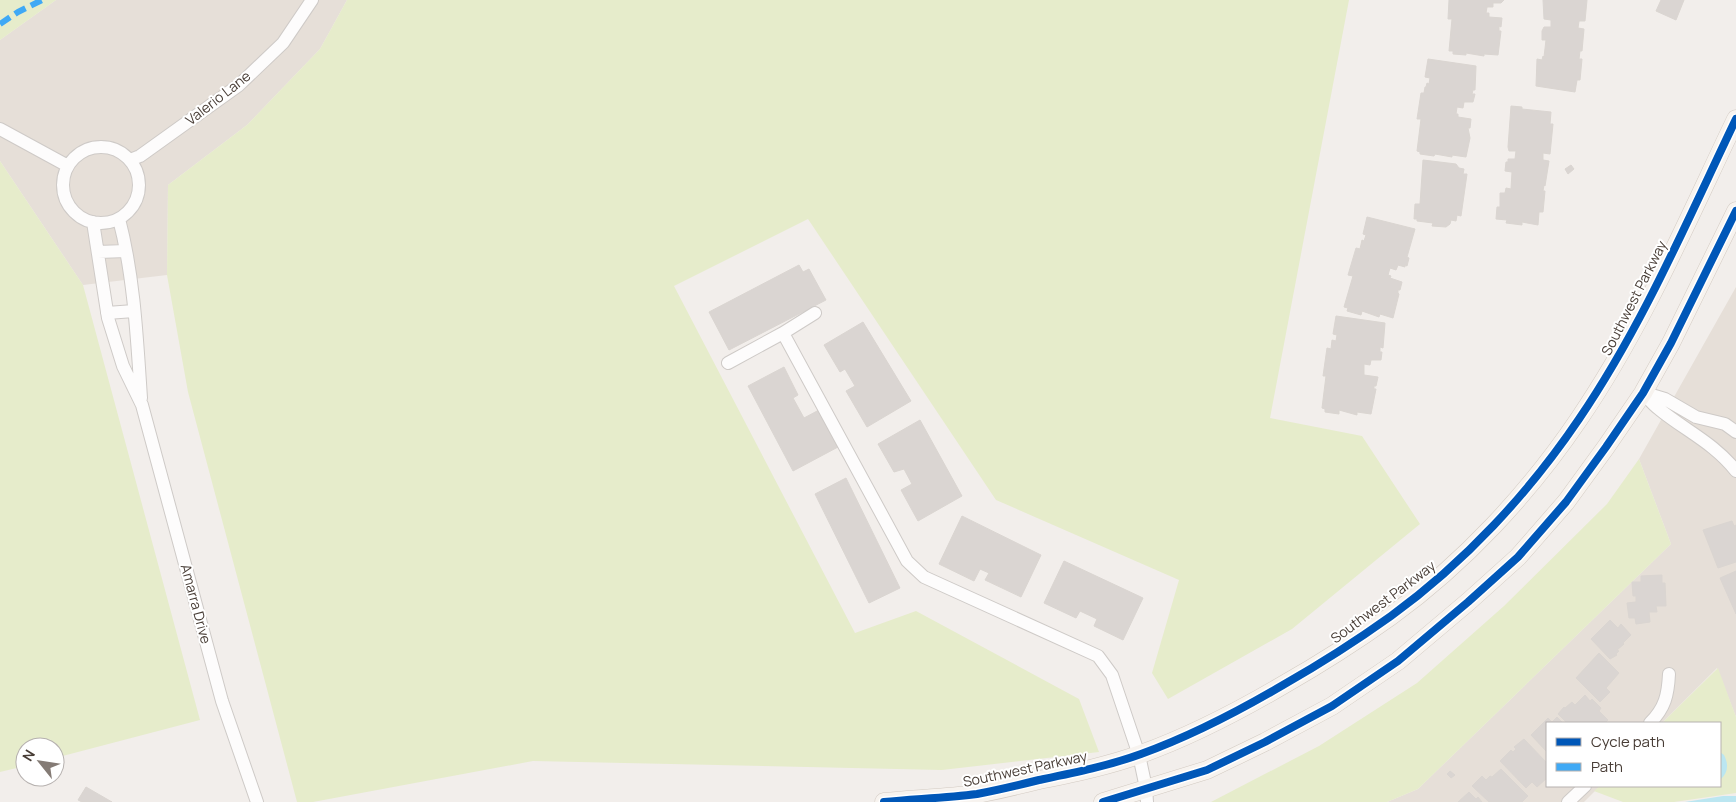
<svg xmlns="http://www.w3.org/2000/svg" width="1736" height="802" viewBox="0 0 1736 802" font-family="Manrope,sans-serif">
  <rect width="100%" height="100%" fill="#f2eeeb"/>
  <!-- residential -->
  <path fill="#e6dfd8" d="M56,0H347L320,49L247,125L168,185L167,275L83,285L0,161V40Z
    M1736,287V717L1717,668L1662,723H1547V786H1600L1584,802H1387L1418,789L1671,544L1639,459Z"/>
  <!-- green -->
  <path fill="#e6eccb" d="M0,0H56L0,40Z
    M347,0H1349L1270,418L1362,436L1420,524L1292,629L1168,699L1152,673L1179,580L996,500L808,219L674,286L855,633L916,611L1079,699L1099,752L942,770L533,761L313,802H297L188,392L167,275L168,185L247,125L320,49Z
    M0,161L83,285L200,720L55,758V747H25V766L0,772Z
    M1639,459L1671,544L1418,789L1387,802H1211L1319,746L1417,683L1504,606L1607,504Z
    M1718,668L1736,717V793L1674,802H1623L1594,791L1600,786H1720V723H1662Z"/>
  <!-- water -->
  <path fill="#bbe6f1" d="M1720,752L1724,755C1729,765 1728,773 1720,780Z
    M1723,796H1736V802H1685Z"/>
  <!-- building -->
  <path fill="#dad5d2" stroke="#dad5d1" d="M1449,0H1504L1501,3H1493V7H1487L1486,13H1489V17L1502,18L1501,27L1499,26V31H1501L1498,55L1484,54V56L1466,53V55L1453,54V51H1449L1452,19H1448Z
    M1543,0H1587L1585,21H1579L1578,28L1584,29L1582,51H1580L1579,59H1582L1580,80H1577L1575,92L1536,86L1537,59L1542,60L1543,56L1544,57L1546,40H1542V31L1544,27H1551V20L1544,19Z
    M1661,0H1684L1676,20L1656,11Z
    M1428,59L1476,66L1475,90H1473L1472,94H1475L1473,102H1464L1463,108L1457,107L1456,114H1458V117L1471,119L1470,128H1468L1470,138L1466,157L1452,155V157L1435,154L1434,156L1420,154V152L1417,151L1421,119H1417L1421,93H1424L1425,87H1426L1427,83L1429,84L1430,78L1425,77Z
    M1511,106L1522,107V109L1551,112L1550,124H1553L1550,154L1543,153V160L1549,161L1545,186L1544,185L1543,191H1545L1543,212H1539L1538,225L1522,222V225L1506,223L1507,220L1496,219L1497,207H1500V193H1505L1506,188L1511,189L1512,172L1505,171L1506,162H1508V159H1515L1516,151H1509L1508,147Z
    M1423,160L1456,164L1459,168L1464,169L1463,174H1467L1461,216L1457,215L1456,221L1451,220L1450,224L1446,227L1432,226L1433,223L1417,221V219H1414L1415,204H1420Z
    M1571,165L1574,169L1568,174L1565,169Z
    M1367,217L1415,229L1407,257L1409,258L1407,266L1405,265V267L1398,265L1396,270L1390,268L1388,275L1391,276L1390,278L1402,282L1400,290H1398V293L1399,294L1393,318L1380,314L1379,317L1362,311L1361,315L1347,311L1348,308L1344,307L1353,276L1348,275L1356,248L1360,249L1362,240L1364,241L1366,235L1363,234Z
    M799,265L803,272L809,269L826,300L729,350L709,312Z
    M1336,316L1385,323L1383,348L1380,347V352H1382L1381,360H1371L1370,365L1364,364V375L1378,377L1376,386H1374V389H1376L1371,414L1357,412V415L1339,410V414L1325,412V409L1322,408L1326,376H1323L1327,348L1331,349L1332,340L1336,341L1337,335L1333,334Z
    M863,322L911,401L867,427L846,391L855,386L845,369L840,372L824,345Z
    M784,367L798,395L793,398L804,418L819,410L838,447L793,471L748,386Z
    M920,420L962,496L918,521L901,490L912,484L904,469L894,472L878,444Z
    M846,478L900,588L869,603L815,494Z
    M962,516L1041,555L1021,597L985,580L989,573L980,569L974,581L939,564Z
    M1732,521L1734,526L1736,525V562L1718,568L1703,530Z
    M1064,561L1143,598L1123,640L1094,626L1097,619L1080,611L1076,618L1044,603Z
    M1736,571V614L1720,578Z
    M1662,575V583H1665L1666,606H1656L1657,612H1649L1650,622L1636,624L1635,618H1629L1627,603L1636,602V596H1633L1632,582H1641V576Z
    M1610,620L1618,628L1621,624L1631,635L1623,643L1624,644L1617,650L1619,651L1616,654L1617,655L1610,659L1591,639Z
    M1599,653L1619,673L1606,688L1610,692L1600,702L1576,678Z
    M1585,695L1590,701L1592,699L1601,708L1599,711L1608,720L1605,723H1567L1558,714L1564,707L1565,708L1572,702L1575,705Z
    M1557,717L1563,723H1547V752L1531,735L1548,718L1552,722Z
    M1524,739L1547,763V778L1537,787L1532,782L1526,788L1500,761L1511,750L1513,752L1516,749L1514,747Z
    M1501,769L1528,796L1522,802H1489L1472,786L1482,776L1486,780L1490,776L1492,777Z
    M1450,771L1455,775L1451,778L1447,774Z
    M86,787L112,802H82L78,800Z
    M1469,792L1476,799L1478,797L1482,802H1458Z"/>
  <g fill="none" stroke-linecap="round" stroke-linejoin="round">
    <!-- minor casing -->
    <g stroke="#cecac7" stroke-width="14">
      <path id="minor" d="M0,129L68,166
        M63 185a38 38 0 1 1 76 0a38 38 0 1 1-76 0Z
        M130,160L140,156L239,85L283,43L312,0
        M119,219C134,276 137,338 141,398
        M93,222L108,318L123,366L142,405L222,701L257,802
        M98,252L126,251
        M107,313L134,311
        M783,333L815,313
        M728,363L783,333L907,561L924,577L1098,656L1112,675L1139,755L1146,788L1147,802
        M1643,393C1648,398 1653,405 1659,409C1686,431 1714,443 1736,471
        M1645,393L1665,399L1696,417L1725,424L1736,432
        M1650,723C1665,708 1668,695 1669,674
        M1568,802L1585,786"/>
    </g>
    <!-- secondary casing -->
    <g stroke="#d3cbc3" stroke-width="19">
      <path id="secondary" d="M884,802C914,799 946,798 977,794C998,790 1019,785 1039,780C1073,773 1108,766 1141,754C1191,736 1237,712 1283,685C1320,664 1356,641 1391,616C1464,563 1529,493 1579,419C1643,325 1687,221 1736,119
        M1103,802L1207,770L1265,742L1332,706L1398,661L1468,602L1518,557L1566,502L1606,447L1643,393L1671,343L1736,211"/>
    </g>
    <!-- minor -->
    <use href="#minor" stroke="#fdfcfc" stroke-width="12"/>
    <!-- secondary -->
    <use href="#secondary" stroke="#f7f3ef" stroke-width="18"/>
    <!-- quiet -->
    <path stroke="#3fa9f5" stroke-width="6" stroke-dasharray="12 6" stroke-linecap="butt" d="M0,24L18,12L42,0"/>
    <!-- cycleway casing -->
    <g stroke="#fff" stroke-width="11">
      <path id="cycleway" d="M884,802C914,799 946,798 977,794C998,790 1019,785 1039,780C1073,773 1108,766 1141,754C1191,736 1237,712 1283,685C1320,664 1356,641 1391,616C1464,563 1529,493 1579,419C1643,325 1687,221 1736,119
        M1103,802L1207,770L1265,742L1332,706L1398,661L1468,602L1518,557L1566,502L1606,447L1643,393L1671,343L1736,211"/>
    </g>
    <!-- cycleway -->
    <use href="#cycleway" stroke="#0057b8" stroke-width="8"/>
  </g>
  <g text-anchor="middle" stroke-width="4" stroke-linejoin="round" paint-order="stroke">
    <!-- street labels -->
    <g font-size="14" fill="#483d36" stroke="#fff">
      <text transform="translate(218 98) rotate(-38)" y="5">Valerio Lane</text>
      <text transform="translate(1634 298) rotate(-63)" y="5">Southwest Parkway</text>
      <text transform="translate(1383 602) rotate(-37)" y="5">Southwest Parkway</text>
      <text transform="translate(196 604) rotate(75)" y="5">Amarra Drive</text>
      <text transform="translate(1025 769) rotate(-12)" y="5">Southwest Parkway</text>
    </g>
  </g>
  <!-- legend -->
  <rect x="1546" y="722" width="175" height="65" fill="#ffffff" stroke="#b6b1af"/>
  <rect x="1556" y="738" width="25" height="8" fill="#0057b8" stroke="#b6b1af"/>
  <text x="1591" y="747" font-size="15" fill="#483d36">Cycle path</text>
  <rect x="1556" y="763" width="25" height="8" fill="#3fa9f5" stroke="#b6b1af"/>
  <text x="1591" y="772" font-size="15" fill="#483d36">Path</text>
  <!-- north arrow -->
  <g transform="translate(40 762) rotate(300)"><circle r="24" fill="#ffffff" stroke="#b6b1af"/>
  <path d="M0-4L9 19L0 12L-9 19Z" fill="#847b75"/>
  <text y="-8" font-size="14" font-weight="bold" text-anchor="middle" fill="#483d36">N</text>
  </g>
</svg>
